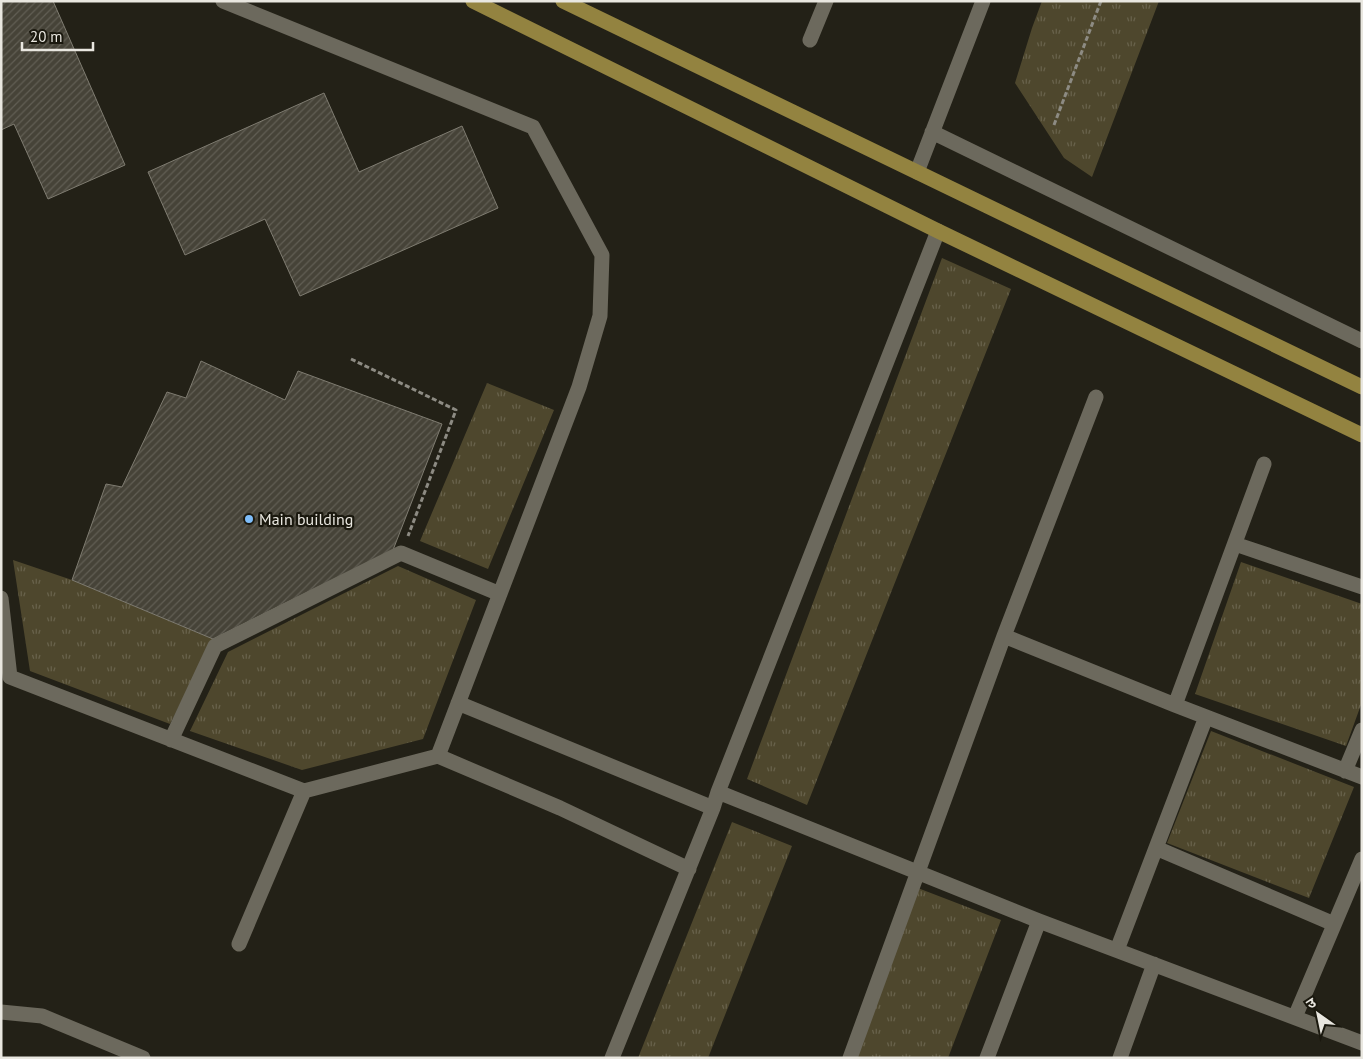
<svg xmlns="http://www.w3.org/2000/svg" width="1363" height="1059" viewBox="0 0 1363 1059" font-family="'PT Sans','Noto Sans Devanagari',sans-serif">
  <defs>
    <pattern id="park-tufts" width="24" height="20" patternUnits="userSpaceOnUse" patternTransform="scale(1.25)"><rect width="24" height="20" fill="#4e472d"/><path d="M3 7l-1-3M5 7V3M7 7l1-3M15 17l-1-3M17 17v-4M19 17l1-3" fill="none" stroke="#68624b"/></pattern>
    <pattern id="building-hatch" width="6" height="6" patternUnits="userSpaceOnUse" patternTransform="scale(1.25)"><rect width="6" height="6" fill="#464338"/><path d="M-1 1l2-2M0 6l6-6M5 7l2-2" fill="none" stroke="#615e54"/></pattern>
  </defs>
  <rect width="100%" height="100%" fill="#232117"/>
  <!-- park -->
  <path fill="url(#park-tufts)" d="M1042,1H1159L1092,177L1064,158L1015,83L1032,28Z
    M942,258L1011,289L807,805L747,779Z
    M487,383L554,410L488,569L420,541Z
    M13,560L72,580L213,639L170,724L30,671Z
    M1241,562L1362,604V702L1346,746L1195,694Z
    M398,566L476,600L423,739L302,770L190,731L228,652Z
    M1211,731L1354,787L1309,898L1167,843Z
    M732,822L792,846L708,1058H638Z
    M910,885L1001,920L948,1058H843Z"/>
  <!-- building -->
  <path fill="url(#building-hatch)" stroke="#7f7c71" d="M1,1H53L125,165L48,199L14,124L1,130Z
    M324,93L359,172L462,126L498,208L300,296L265,219L185,255L148,172Z
    M201,361L285,400L298,371L442,424L393,550L213,639L72,580L106,484L122,487L167,392L186,398Z"/>
  <g fill="none" stroke-linecap="round" stroke-linejoin="round">
    <!-- path -->
    <path stroke="#8d8b83" stroke-width="3" stroke-dasharray="5 2.5" stroke-linecap="butt" d="M1054,125L1101,1
      M351,359L456,410L408,536"/>
    <!-- minor -->
    <path stroke="#6c695d" stroke-width="15" d="M223,1L533,127L602,255L600,316L579,387L438,756
      M810,40L826,1
      M932,132L1362,341
      M917,172L983,1
      M1235,544L1362,587
      M1,598L10,677L304,791L438,756L560,808L689,869
      M1004,636L1175,705L1362,777
      M458,703L713,808
      M1175,705L1264,464
      M171,740L215,646L401,553L500,594
      M1345,771L1362,730
      M718,792L1039,921L1362,1043
      M1156,848L1334,924
      M239,944L304,791
      M1117,950L1206,717
      M1,1012L42,1016L143,1058
      M1295,1017L1362,859
      M612,1058L713,808L718,792L938,231
      M850,1058L1004,636L1096,397
      M987,1058L1039,921
      M1120,1058L1154,964"/>
    <!-- major -->
    <path stroke="#938340" stroke-width="15" d="M473,1L938,231L1362,435
      M563,1L1362,387"/>
  </g>
  <!-- markers -->
  <circle fill="#7ebdf9" stroke="#1a180e" stroke-width="2" cx="249" cy="519" r="5"/>
  <g text-anchor="middle" stroke-width="4.5" stroke-linejoin="round" paint-order="stroke">
    <!-- poi labels -->
    <g font-size="16" fill="#e9e7e0" stroke="#1a180e" text-anchor="start">
      <text x="259" y="525">Main building</text>
    </g>
  </g>
  <!-- border -->
  <rect width="1363" height="1059" fill="none" stroke="#e9e7e0" stroke-width="5"/>
  <!-- north arrow -->
  <g transform="translate(1318 1014) rotate(327)" stroke="#1a180e" stroke-width="4" paint-order="stroke">
  <path d="M0-4L9 19L0 12L-9 19Z" fill="#e9e7e0"/>
  <text y="-8" font-size="14" font-weight="bold" text-anchor="middle" fill="#e9e7e0">उ</text>
  </g>
  <!-- scale -->
  <path d="M22 42v8h71v-8" fill="none" stroke="#e9e7e0" stroke-width="2.5"/>
  <text x="30" y="42" font-size="15" fill="#e9e7e0" stroke="#1a180e" stroke-width="4" paint-order="stroke">20 m</text>
</svg>
